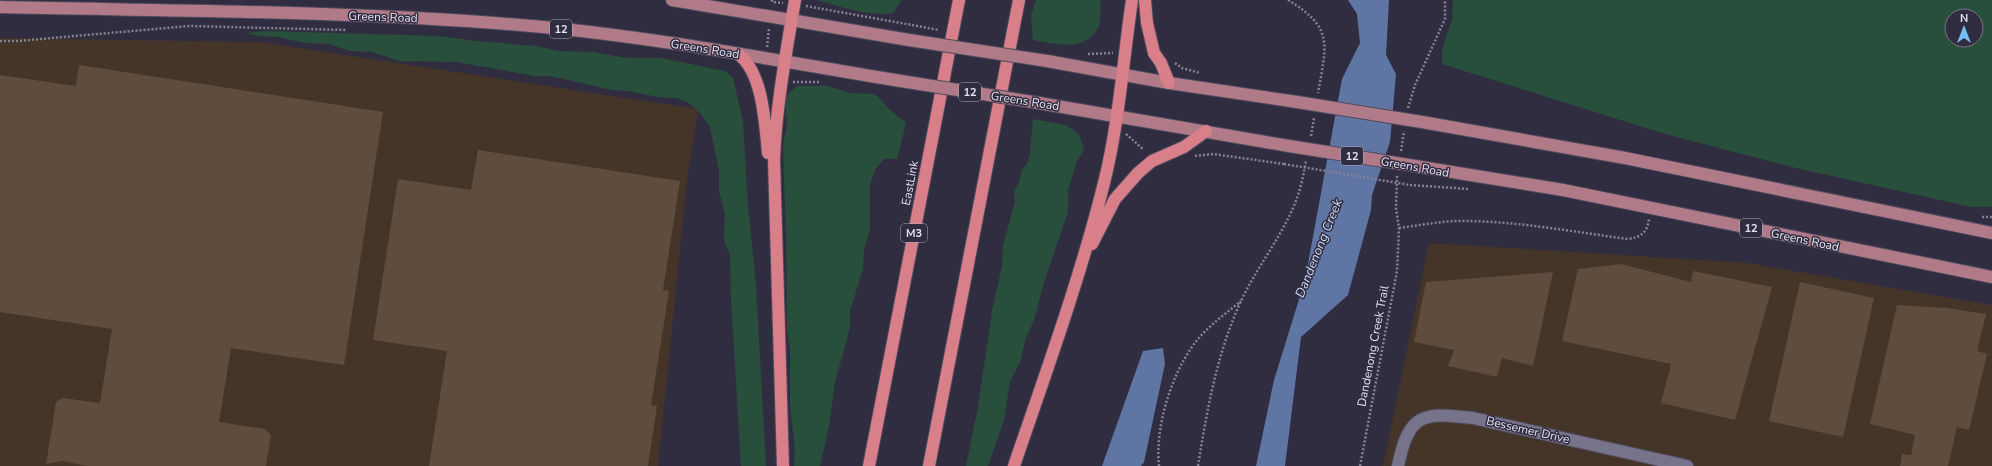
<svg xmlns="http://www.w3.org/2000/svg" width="1992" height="466" viewBox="0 0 1992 466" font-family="'Nunito Sans',sans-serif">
  <rect width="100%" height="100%" fill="#312d41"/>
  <!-- industrial -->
  <path fill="#443528" d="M0,38L260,42L698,109L687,181L658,466H0Z
    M1429,243L1747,263L1992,305V466H1383Z"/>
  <!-- green -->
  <path fill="#284f3c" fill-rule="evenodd" d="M816,0H902L893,13C868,17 840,6 816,0Z
    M1036,0H1101C1100,8 1101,18 1099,25C1089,53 1055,44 1033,40L1031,16Z
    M1453,0H1992V207H1972L1800,169L1665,134L1442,64V49L1452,20ZM1952,16H1976V40H1952Z
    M266,31L438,36L477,41L536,46L559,51L593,52L627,58H661L725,71L733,78L743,121L747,194L756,285L766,466H741L731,299L730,255L724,241L725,214L719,191V170L710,127L701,114L689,103L677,98L658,97L628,91L612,90L550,76H535L456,62L399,61L372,52L350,51L329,44L306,43L279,37L258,36L246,33Z
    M797,86H827L851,93L875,94L890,110L906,123L897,159H884L875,170L870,184V231L864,249L863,269L850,311V326L847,339L835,382L829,426L820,466H794L795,450L790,406V348L787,329L786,237L783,145L787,126L785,99L789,93Z
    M1033,119L1066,125L1079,134L1084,150L1076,163L1068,191V212L1044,282L1034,320L1025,340L1021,359L1010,382L1004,420L988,466H966L978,407L992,311L1002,266L1003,245L1015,202L1014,192L1019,182L1022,169L1027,164L1030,154Z"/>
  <!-- water -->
  <path fill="#5f75a4" d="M1348,0H1389L1386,55L1396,74L1390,142L1372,195L1371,210L1348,295L1301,337L1285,466H1256L1274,380L1305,280L1342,79L1360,43L1357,14Z
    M1163,348L1165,364L1144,462L1141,466H1102L1143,351Z"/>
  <!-- building -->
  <path fill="#604c3d" d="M79,65L383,112L344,365L231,348L219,422L265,429L271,435L266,466H87L63,461L46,464L56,402L63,398L100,403L112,329L0,312V75L76,86Z
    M478,150L680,181L663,290L669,291L651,405L657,406L648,466H429L447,351L373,340L398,179L471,190Z
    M1621,264L1691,282L1693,271L1772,287L1735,420L1661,403L1671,364L1562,341L1578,269Z
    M1553,272L1533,366L1502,358L1497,377L1448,366L1454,350L1414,342L1426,282Z
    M1800,282L1874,298L1843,437L1769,421Z
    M1897,305L1947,308L1986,314L1977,351L1987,354L1969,430L1957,427L1948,466H1900L1902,454L1911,455L1915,435L1870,424Z"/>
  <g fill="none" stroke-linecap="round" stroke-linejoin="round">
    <!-- street casing -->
    <g stroke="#4e4a5c" stroke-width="14">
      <path id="street" d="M1398,466C1409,412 1424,412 1473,418L1687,466"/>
    </g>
    <!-- primary casing -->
    <g stroke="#4e4a5c" stroke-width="14">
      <path id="primary" d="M672,0L909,40
        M0,7C177,11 355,11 532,26C656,37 778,61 901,81
        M1047,61L1169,83L1297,102
        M1039,103L1289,146
        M1422,122L1625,158L1992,233
        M1415,166L1563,190L1992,277"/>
    </g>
    <!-- highway casing -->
    <g stroke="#4e4a5c" stroke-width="14">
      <path id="highway" d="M1145,0L1147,23L1154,53L1161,63L1169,83
        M738,54C763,72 765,124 768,153
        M1092,244L1115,199L1138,173L1152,161L1184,147L1206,131
        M783,466L774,160C776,106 786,54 795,0
        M869,466L959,0
        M929,466L1019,0
        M1014,466C1046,372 1080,279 1104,183C1119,123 1123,61 1132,0"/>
    </g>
    <!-- path -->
    <path stroke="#858293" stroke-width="2.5" stroke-dasharray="2 2" stroke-linecap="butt" d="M772,0V2L783,3
      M1288,0C1335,28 1326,46 1318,93
      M806,6L912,25
      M0,41H18L189,26L347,30
      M767,47L769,28
      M1088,54L1113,53
      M1175,63L1182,68L1200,73
      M793,82H820
      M1408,108L1415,85L1445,19V0
      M1126,134L1144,150
      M1311,136L1314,118
      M1401,151L1404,131
      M1195,156L1213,154L1284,164
      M1410,185L1469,189
      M1982,217H1992
      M1399,228C1422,225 1445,220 1469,221C1522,222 1575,232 1628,239C1641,237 1647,233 1649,219
      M1159,466C1155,429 1170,378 1192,347C1205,328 1224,315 1241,301
      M1198,466C1207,410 1217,353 1241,301C1256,269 1279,240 1293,208C1300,193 1303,177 1306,161
      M1360,466L1397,271L1399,228L1396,208L1397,176"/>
    <!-- street -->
    <use href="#street" stroke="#76738a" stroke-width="12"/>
    <!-- primary -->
    <use href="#primary" stroke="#b17a89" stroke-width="12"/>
    <!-- highway -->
    <use href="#highway" stroke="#d87f89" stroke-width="12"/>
    <!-- primary-bridge casing -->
    <g stroke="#4e4a5c" stroke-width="14" stroke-linecap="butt">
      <path id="primary-bridge" d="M909,40L1047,61
        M901,81L1039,103
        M1297,102L1422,122
        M1289,146L1415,166"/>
    </g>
    <!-- path-bridge -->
    <path stroke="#858293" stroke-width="2.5" stroke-dasharray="2 2" stroke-linecap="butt" d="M912,25L939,30
      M1284,164L1410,185"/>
    <!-- primary-bridge -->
    <use href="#primary-bridge" stroke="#b17a89" stroke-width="12"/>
  </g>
  <g text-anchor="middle" stroke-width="3" stroke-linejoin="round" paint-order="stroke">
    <!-- shield labels -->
    <g fill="#312d41" stroke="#aeacbb" stroke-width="1">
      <rect x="550" y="20" width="22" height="18" rx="3"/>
      <rect x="959" y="83" width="22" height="18" rx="3"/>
      <rect x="1341" y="147" width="22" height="18" rx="3"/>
      <rect x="1740" y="219" width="22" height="18" rx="3"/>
      <rect x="901" y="224" width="26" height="18" rx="3"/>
    </g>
    <g font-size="11" font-weight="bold" fill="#e4e2ef">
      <text x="561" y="33">12</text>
      <text x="970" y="96">12</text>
      <text x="1352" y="160">12</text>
      <text x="1751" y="232">12</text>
      <text x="914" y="237">M3</text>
    </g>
    <!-- street labels -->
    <g font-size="12" fill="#e4e2ef" stroke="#312d41">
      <text transform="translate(383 17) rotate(2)" y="4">Greens Road</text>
      <text transform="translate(705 49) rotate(9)" y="4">Greens Road</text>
      <text transform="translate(1025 101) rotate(9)" y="4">Greens Road</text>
      <text transform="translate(1415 167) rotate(10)" y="4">Greens Road</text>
      <text transform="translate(910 183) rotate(-79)" y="4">EastLink</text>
      <text transform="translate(1805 240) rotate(12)" y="4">Greens Road</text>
      <text transform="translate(1373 346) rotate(-79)" y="4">Dandenong Creek Trail</text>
      <text transform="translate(1528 430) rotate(13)" y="4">Bessemer Drive</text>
    </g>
    <!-- water labels -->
    <g font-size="13" font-style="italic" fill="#cad9f6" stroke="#312d41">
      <text transform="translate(1318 248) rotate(-68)" y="5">Dandenong Creek</text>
    </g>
  </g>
  <!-- north arrow -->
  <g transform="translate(1964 28)"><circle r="19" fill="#312d41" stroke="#797587"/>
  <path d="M0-3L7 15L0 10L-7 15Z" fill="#7abef8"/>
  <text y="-6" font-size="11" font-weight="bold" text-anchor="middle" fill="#e4e2ef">N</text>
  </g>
</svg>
